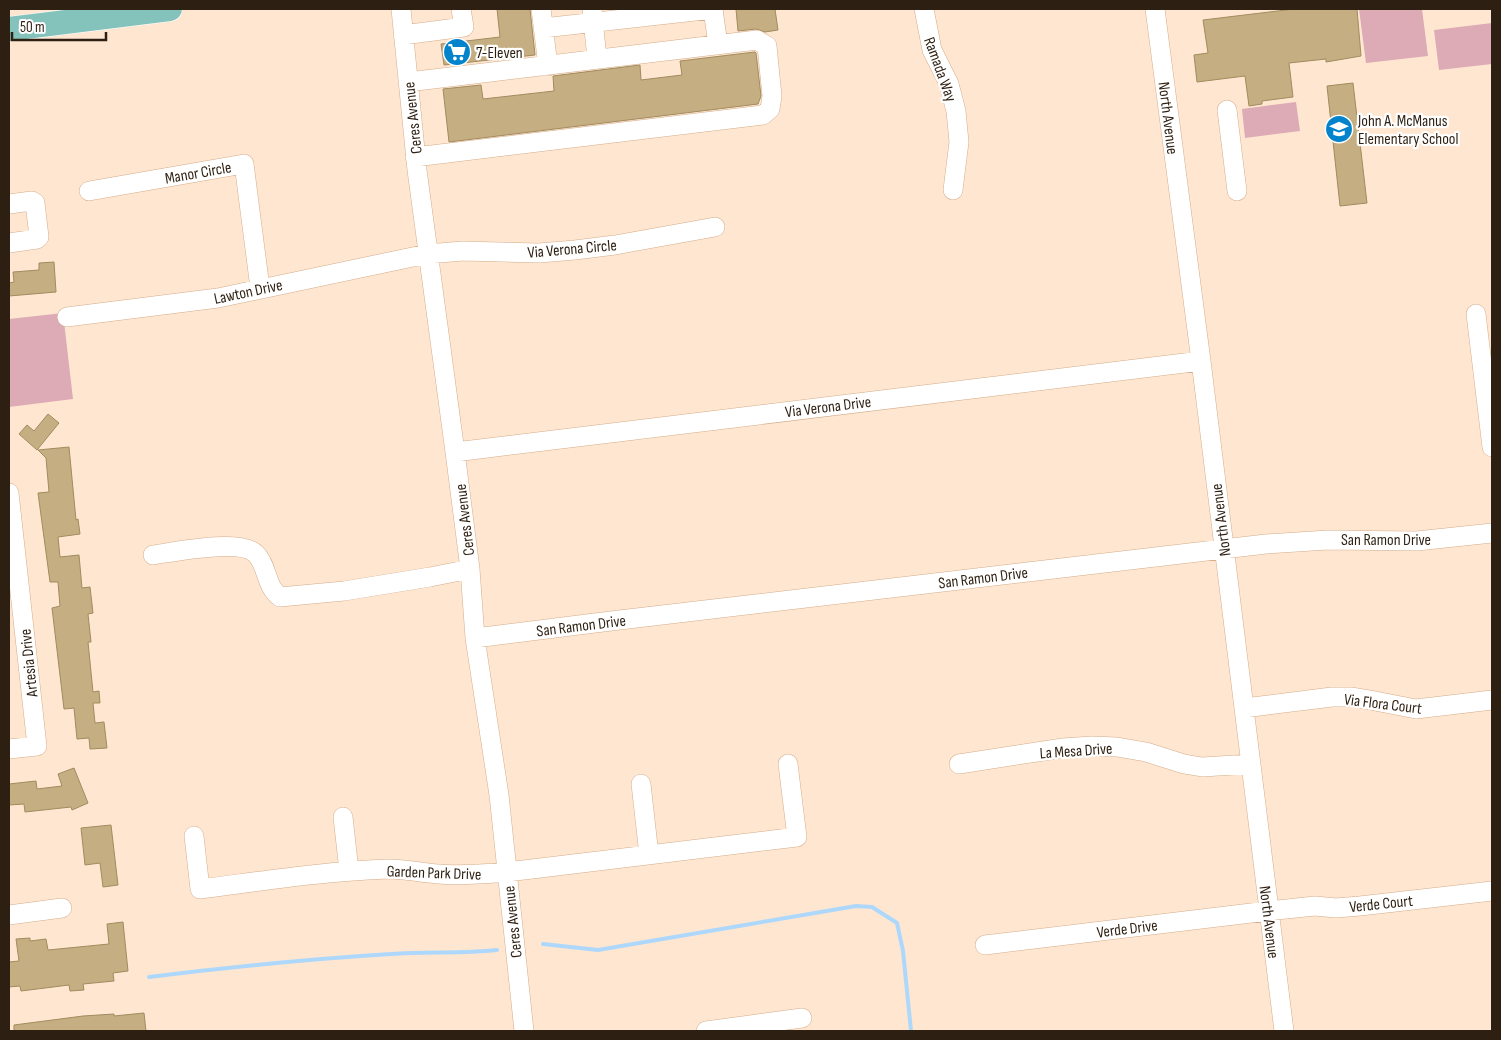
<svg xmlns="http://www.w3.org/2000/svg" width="1501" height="1040" viewBox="0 0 1501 1040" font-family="'Sofia Sans Condensed',sans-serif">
  <rect width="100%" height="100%" fill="#ffe6d0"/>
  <!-- green -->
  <path fill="#dcabb6" d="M1359,9H1422L1428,56L1366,63Z
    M1492,23V64L1439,70L1434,30Z
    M1296,102L1300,131L1245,138L1242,109Z
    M63,313L73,399L9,407V319Z"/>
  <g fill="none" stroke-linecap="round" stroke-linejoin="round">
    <!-- stream -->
    <path stroke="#add8fc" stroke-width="4" d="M543,944L598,950L856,906L872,907L897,923L903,951L911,1031
      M149,977C229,967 310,959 391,954C426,951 462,954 497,950"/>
  </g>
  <!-- building -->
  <path fill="#c5ae81" stroke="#a18b5f" d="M497,9H530L535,55L444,65L441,44L500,37Z
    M736,9H775L778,30L765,32L756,29L738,31Z
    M1294,9H1357L1361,56L1326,62V59L1289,63L1293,97L1262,101V104L1249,106L1245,76L1197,82L1194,55L1208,53L1203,20Z
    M755,52L756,53L761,96L758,104L449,142L443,89L481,85L483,99L554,91L553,76L640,65L641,80L682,75L680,61Z
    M1353,83L1367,203L1340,206L1327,86Z
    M54,262L56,292L9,296V283L14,282L13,272L39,270V263Z
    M48,414L59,423L37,450L19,434L27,425L34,431Z
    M69,447L76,520L78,519L80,534L58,537L60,557L79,555L82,588L90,587L93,613L88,614L91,642H88L93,692L99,691L100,703H93L95,723L104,722L107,748L90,749L89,738L77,739L74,708L64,709L52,608L60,606L58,582H50L38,493L49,492L46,458L38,450Z
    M74,768L88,803L72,810L71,807L25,812L24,804L9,805V784L36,781L37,789L62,786L58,774Z
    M111,825L118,885L103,887L100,863L85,865L81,828Z
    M123,922L128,971L113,973L114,981L83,984L84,990L70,991L69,985L21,991L20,986L9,987V962L19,961L16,939L30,938V941L46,939L48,950L109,944L107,924Z
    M144,1013L146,1031H14V1025L83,1016L114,1014V1016Z"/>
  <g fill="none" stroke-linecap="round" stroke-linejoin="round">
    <!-- minor casing -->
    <g stroke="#d4ad8a" stroke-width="20">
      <path id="minor" d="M401,9L417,170L455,452L470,569L475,638L499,795L524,1031
        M541,9L548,66
        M592,9L597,59
        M713,9L718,45
        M924,9L932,50L949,84L956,111L959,142L953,190
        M1155,9L1201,361L1284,1031
        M543,28L713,9
        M403,35L464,27L461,9
        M408,82L757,40L767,46L772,96L770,109L763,115L415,157
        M1227,110L1237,191
        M89,191L244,164L260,288
        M9,204L32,201L35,203L39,237L37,239L9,243
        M1476,314L1492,447
        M67,317L218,298L427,254L463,251L539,253L575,250L615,245L715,227
        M455,452L1201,361
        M9,493L37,746L9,749
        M153,555C174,552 241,538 256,554C268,566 265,586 280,597L344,591L430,577L470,569
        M475,638L611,621L1266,544L1328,540L1417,541L1492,533
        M1244,708L1332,697H1352L1370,700L1416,709L1492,700
        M959,764L1063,748L1092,746L1117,747L1146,752L1184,764L1202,767L1251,764
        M641,784L649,855
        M343,817L349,871
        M194,836L200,889C263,881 326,871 389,869C406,869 422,873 438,874C461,876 484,874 507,872L797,837L788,764
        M9,915L62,908
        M985,945L1268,911L1315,906L1336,908L1360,906L1492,891
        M706,1031L802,1018"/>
    </g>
    <!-- major casing -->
    <g stroke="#fff" stroke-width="25">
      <path id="major" d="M9,29L170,9"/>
    </g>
    <!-- minor -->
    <use href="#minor" stroke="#fff" stroke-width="19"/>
    <!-- major -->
    <use href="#major" stroke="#83c3bc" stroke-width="24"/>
  </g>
  <!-- icons -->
  <defs>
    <g id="supermarket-disc" transform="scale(1.4375)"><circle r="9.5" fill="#0383cb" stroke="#fff"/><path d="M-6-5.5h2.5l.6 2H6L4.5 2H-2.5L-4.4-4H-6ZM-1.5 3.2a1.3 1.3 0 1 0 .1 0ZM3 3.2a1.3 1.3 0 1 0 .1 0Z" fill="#fff"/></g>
    <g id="school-disc" transform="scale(1.4375)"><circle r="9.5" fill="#0383cb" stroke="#fff"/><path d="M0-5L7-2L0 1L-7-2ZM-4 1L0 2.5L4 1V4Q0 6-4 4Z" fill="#fff"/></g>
  </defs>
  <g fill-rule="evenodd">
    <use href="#supermarket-disc" x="457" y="52"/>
    <use href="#school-disc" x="1339" y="129"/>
  </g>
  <g text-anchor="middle" stroke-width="4.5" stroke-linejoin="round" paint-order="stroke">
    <!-- poi labels -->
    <g font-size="16" fill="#2d1f11" stroke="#fff" text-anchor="start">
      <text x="476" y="58">7-Eleven</text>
      <text x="1358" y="126">John A. McManus<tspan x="1358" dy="18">Elementary School</tspan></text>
    </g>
    <!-- street labels -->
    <g font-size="16" fill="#2d1f11" stroke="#fff">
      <text transform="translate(941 69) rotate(70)" y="6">Ramada Way</text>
      <text transform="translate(412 118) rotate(-96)" y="6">Ceres Avenue</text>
      <text transform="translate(1169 118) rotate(83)" y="6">North Avenue</text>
      <text transform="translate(198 172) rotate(-10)" y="6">Manor Circle</text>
      <text transform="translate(572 248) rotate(-5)" y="6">Via Verona Circle</text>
      <text transform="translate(248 291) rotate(-12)" y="6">Lawton Drive</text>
      <text transform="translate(828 406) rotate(-7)" y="6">Via Verona Drive</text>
      <text transform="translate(464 520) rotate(-97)" y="6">Ceres Avenue</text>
      <text transform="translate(1220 520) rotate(-97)" y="6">North Avenue</text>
      <text x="1386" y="545">San Ramon Drive</text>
      <text transform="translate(983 577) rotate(-7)" y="6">San Ramon Drive</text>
      <text transform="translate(581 625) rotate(-7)" y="6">San Ramon Drive</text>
      <text transform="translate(28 663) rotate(-96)" y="6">Artesia Drive</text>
      <text transform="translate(1383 703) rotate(7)" y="6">Via Flora Court</text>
      <text transform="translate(1076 750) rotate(-4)" y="6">La Mesa Drive</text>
      <text transform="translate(434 872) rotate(2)" y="6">Garden Park Drive</text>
      <text transform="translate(1381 903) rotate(-6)" y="6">Verde Court</text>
      <text transform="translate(512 922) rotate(-96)" y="6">Ceres Avenue</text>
      <text transform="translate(1270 922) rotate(83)" y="6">North Avenue</text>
      <text transform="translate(1127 928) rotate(-7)" y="6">Verde Drive</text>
    </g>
  </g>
  <!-- border -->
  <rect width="1501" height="1040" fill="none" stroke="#2d1f11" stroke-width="20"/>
  <!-- scale -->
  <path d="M12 32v8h94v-8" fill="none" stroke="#2d1f11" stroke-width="2.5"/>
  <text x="20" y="32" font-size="15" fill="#2d1f11" stroke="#ffffff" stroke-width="4" paint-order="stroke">50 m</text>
</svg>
